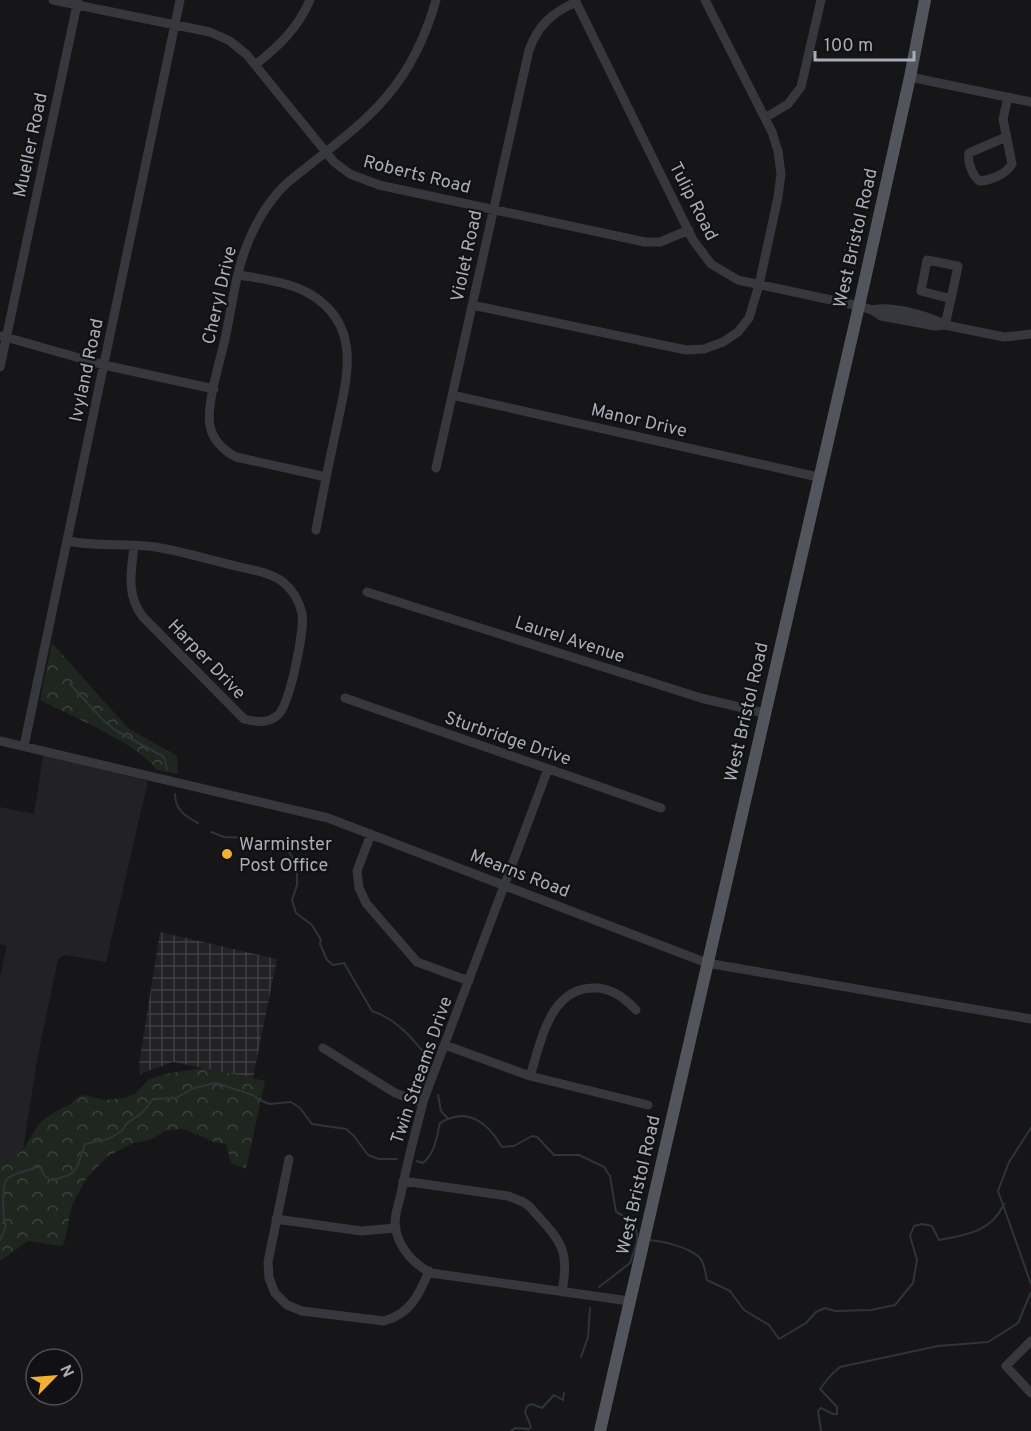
<svg xmlns="http://www.w3.org/2000/svg" width="1031" height="1431" viewBox="0 0 1031 1431" font-family="Overpass,sans-serif">
  <defs>
    <pattern id="industrial-grid" width="8" height="8" patternUnits="userSpaceOnUse" patternTransform="scale(1.5)"><rect width="8" height="8" fill="#222225"/><path d="M0 4h8M4 0v8" fill="none" stroke="#3f3f43"/></pattern>
    <pattern id="forest-crowns" width="20" height="18" patternUnits="userSpaceOnUse" patternTransform="scale(1.5)"><rect width="20" height="18" fill="#1e261f"/><path d="M2 6a3 3 0 1 1 6 0M12 15a3 3 0 1 1 6 0" fill="none" stroke="#3c433d"/></pattern>
  </defs>
  <rect width="100%" height="100%" fill="#161618"/>
  <!-- built -->
  <path fill="#222225" d="M43,755L148,781L106,962L65,955L58,959L37,1060L23,1150L0,1167V976L7,946L0,944V807L34,814Z"/>
  <!-- industrial -->
  <path fill="url(#industrial-grid)" d="M160,932L277,959L253,1078L173,1062L140,1074L139,1064Z"/>
  <!-- forest -->
  <path fill="url(#forest-crowns)" d="M52,643L128,728L177,756L178,774L157,770C137,743 71,716 40,700Z
    M205,1068L265,1081L246,1169L231,1163L226,1144L214,1142L184,1129L167,1130L150,1140L133,1143L108,1156L86,1179L72,1205L64,1244L60,1246L28,1241L0,1261V1167L23,1150L38,1125L49,1115L71,1104L76,1098L84,1095L105,1100L123,1098L135,1094L148,1080L164,1074Z"/>
  <g fill="none" stroke-linecap="round" stroke-linejoin="round">
    <!-- stream -->
    <path stroke="#2c353c" stroke-width="2" d="M70,684L102,719L115,730L164,757L167,769
      M175,794C175,810 185,816 198,823
      M211,832L224,837L251,838
      M266,845L286,848L293,858L297,873V885L292,900L296,913L312,925L321,940L320,944L327,960L333,965L344,963L372,1011C397,1019 414,1040 430,1060
      M438,1095L441,1111L448,1119
      M1031,1128L1009,1162L998,1191L1031,1284
      M417,1161L423,1163C436,1151 436,1139 440,1123C468,1106 488,1123 502,1147L514,1146L532,1136L537,1137L554,1155H579L604,1167L610,1176L616,1212C630,1219 639,1226 637,1242
      M0,1240L6,1226C3,1219 1,1183 8,1178C12,1174 28,1171 36,1167H40L44,1175L50,1180C80,1175 76,1169 85,1144L108,1139L122,1131L126,1124L143,1112L153,1099L176,1098L194,1088L216,1083L253,1095L258,1099L269,1104L291,1102L300,1108L312,1124L346,1129L354,1136L368,1155L379,1159H397
      M649,1240C663,1241 688,1247 699,1257C705,1263 705,1272 707,1280L730,1291L744,1310L769,1325L779,1339L806,1323L816,1312L825,1308L835,1311L871,1310L895,1305L913,1283L917,1260L910,1236L914,1226L922,1224L932,1226L939,1240C967,1235 991,1232 1004,1204
      M599,1287L630,1263L637,1242L640,1241
      M581,1357L588,1337L590,1308
      M511,1431L515,1428L529,1429L531,1427L525,1412L527,1406L532,1404L542,1408L554,1395L563,1400L564,1393
      M821,1431L818,1411L821,1408L833,1414H837V1407L820,1389L831,1375L840,1367L938,1346L988,1342L1018,1323L1031,1292"/>
    <!-- minor -->
    <path stroke="#37383d" stroke-width="9" d="M53,0L210,32L230,41L247,55L334,162L350,174L379,185L645,242H660L689,230
      M575,0L693,240L711,264L738,280L859,306L872,310L881,316L935,326L945,325L1004,337L1031,334
      M255,65C279,46 298,28 310,0
      M910,77L1031,102
      M765,118L788,104L801,87L821,0
      M1006,137L969,153C967,162 973,177 980,181C992,180 1006,174 1012,164L1003,119L1008,97
      M927,260L958,266L951,299L921,291Z
      M239,275C262,279 289,282 310,294C366,327 345,384 335,435C328,467 322,498 316,530
      M472,305L686,350L704,349L723,342L738,332L749,318L759,285L778,197L781,174L778,151L772,132L705,0
      M872,310C890,305 929,316 945,325
      M945,325L951,299
      M2,336L104,365L214,389
      M0,367L78,0
      M452,395L818,477
      M436,468L529,50C538,25 552,13 576,2
      M326,477L236,457C223,450 213,440 210,426C206,404 220,362 225,339C232,308 235,274 247,245C256,222 269,200 287,183C360,124 409,96 436,0
      M68,541C97,547 126,543 155,547C182,551 209,560 236,566C251,570 270,572 283,582C293,590 299,601 302,613C305,629 290,704 278,715C268,724 256,722 244,719L143,617C126,595 131,573 134,546
      M367,592L701,698L764,713
      M345,698L661,808
      M0,741L328,818L707,963L1031,1019
      M24,746L180,0
      M548,769L424,1099C416,1130 407,1162 401,1194C398,1206 393,1219 396,1231C401,1250 414,1264 431,1273L629,1301
      M371,834L357,871L359,888L366,903L417,962L469,981
      M445,1045L530,1076L648,1105
      M323,1048L395,1093L423,1103
      M530,1076C541,1042 550,985 597,988C613,989 625,998 636,1010
      M289,1159L268,1262L269,1278L275,1293L287,1305L302,1311L384,1321C410,1314 419,1295 429,1271
      M403,1181L508,1196L523,1202L529,1206C558,1239 571,1246 562,1292
      M276,1219L361,1231L396,1228
      M1031,1341L1006,1366L1031,1393"/>
    <!-- major -->
    <path stroke="#53555c" stroke-width="12" d="M600,1431L859,306L910,77L925,0"/>
  </g>
  <!-- markers -->
  <circle fill="#f2b134" stroke="#111113" stroke-width="2" cx="227" cy="854" r="6"/>
  <g text-anchor="middle" stroke-width="4.5" stroke-linejoin="round" paint-order="stroke">
    <!-- street labels -->
    <g font-size="18" fill="#a8adb8" stroke="#111113">
      <text transform="translate(30 145) rotate(-78)" y="6">Mueller Road</text>
      <text transform="translate(417 174) rotate(14)" y="6">Roberts Road</text>
      <text transform="translate(694 201) rotate(63)" y="6">Tulip Road</text>
      <text transform="translate(855 238) rotate(-77)" y="6">West Bristol Road</text>
      <text transform="translate(466 256) rotate(-78)" y="6">Violet Road</text>
      <text transform="translate(219 295) rotate(-77)" y="6">Cheryl Drive</text>
      <text transform="translate(86 370) rotate(-78)" y="6">Ivyland Road</text>
      <text transform="translate(639 420) rotate(13)" y="6">Manor Drive</text>
      <text transform="translate(570 639) rotate(18)" y="6">Laurel Avenue</text>
      <text transform="translate(207 659) rotate(46)" y="6">Harper Drive</text>
      <text transform="translate(746 712) rotate(-77)" y="6">West Bristol Road</text>
      <text transform="translate(508 738) rotate(19)" y="6">Sturbridge Drive</text>
      <text transform="translate(520 873) rotate(21)" y="6">Mearns Road</text>
      <text transform="translate(421 1070) rotate(-71)" y="6">Twin Streams Drive</text>
      <text transform="translate(638 1185) rotate(-77)" y="6">West Bristol Road</text>
    </g>
    <!-- poi labels -->
    <g font-size="18" fill="#a8adb8" stroke="#111113" text-anchor="start">
      <text x="239" y="850">Warminster<tspan x="239" dy="21">Post Office</tspan></text>
    </g>
  </g>
  <!-- north arrow -->
  <g transform="translate(54 1377) rotate(65)"><circle r="28" fill="#111113" stroke="#4d4f55" stroke-width="1.5"/>
  <path d="M0-4.5L10 22L0 15L-10 22Z" fill="#f2b134"/>
  <text y="-9" font-size="16" font-weight="bold" text-anchor="middle" fill="#a8adb8">N</text>
  </g>
  <!-- scale -->
  <path d="M815 51v9h99v-9" fill="none" stroke="#a8adb8" stroke-width="3"/>
  <text x="824" y="51" font-size="18" fill="#a8adb8" stroke="#111113" stroke-width="4.5" paint-order="stroke">100 m</text>
</svg>
